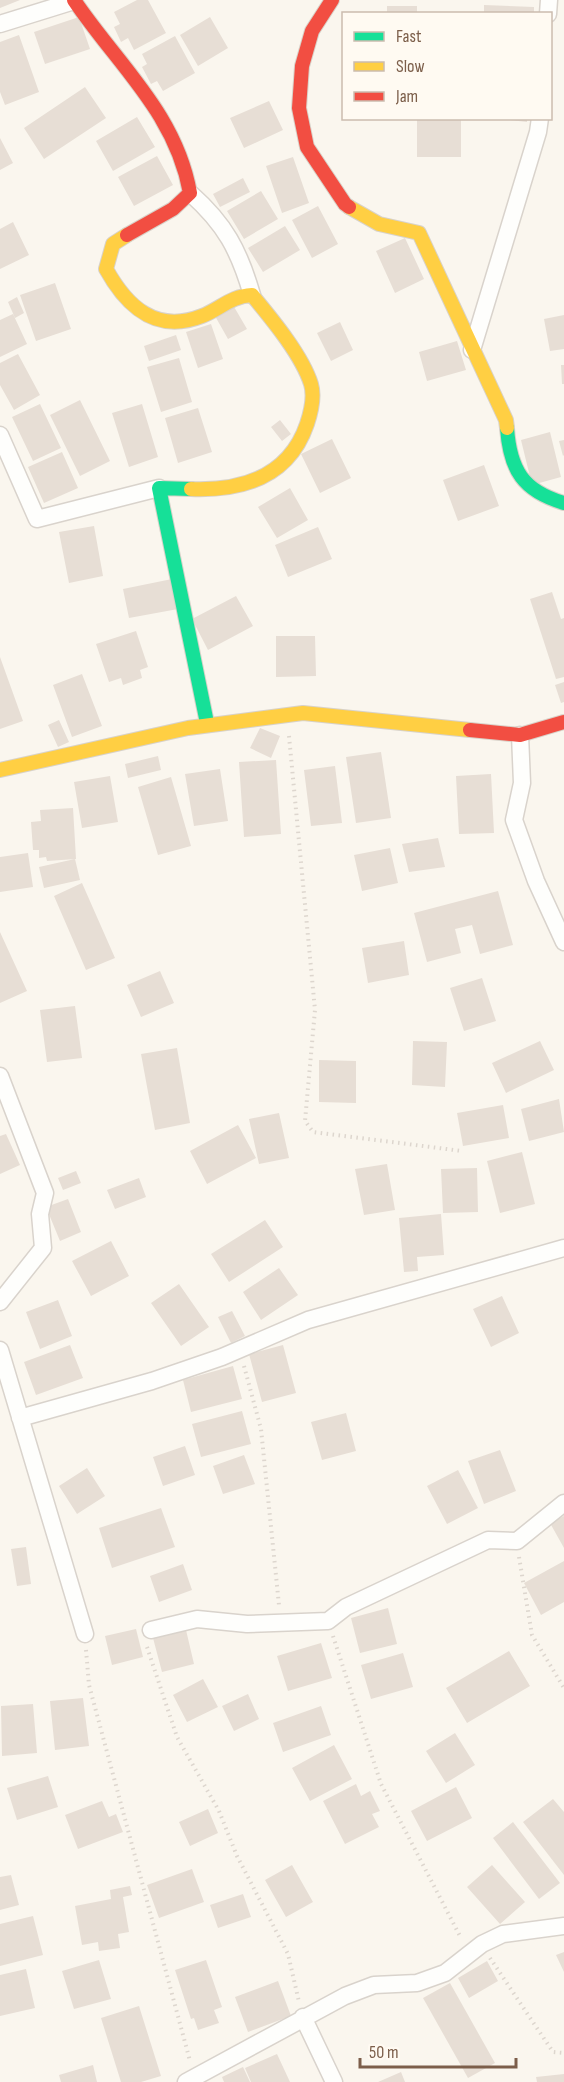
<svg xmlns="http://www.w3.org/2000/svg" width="564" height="2082" viewBox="0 0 564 2082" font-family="'Sofia Sans Condensed',sans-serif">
  <rect width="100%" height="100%" fill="#faf6ee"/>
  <!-- building -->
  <path fill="#e7ded5" d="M0,0H20L0,8Z
    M137,0H148L166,33L134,50L128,38L121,42L114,27L120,24L114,12Z
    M484,5L534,7V14H484Z
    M387,6H417V14H387Z
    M79,17L90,49L45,64L34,32Z
    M210,17L228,48L198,66L180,35Z
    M19,35L39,92L5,105L0,92V42Z
    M175,36L195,73L163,91L157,81L151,84L142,67L147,64L142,54Z
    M85,87L106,118L44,159L24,128Z
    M269,101L283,130L244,148L230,118Z
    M137,117L155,147L113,171L96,141Z
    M510,118H527V122L510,120Z
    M417,119H461V157H417Z
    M0,138L13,163L0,170Z
    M157,156L173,185L134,206L118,177Z
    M293,157L309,203L282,213L266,166Z
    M243,178L250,192L220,207L213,194Z
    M261,191L278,219L244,239L227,211Z
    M318,206L338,244L312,258L292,220Z
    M13,222L29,255L0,269V229Z
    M285,226L300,250L263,272L248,248Z
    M405,238L424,279L395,293L376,251Z
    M55,283L71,329L36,341L20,295Z
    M17,297L24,313L15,318L8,302Z
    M233,305L247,329L228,339L215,316Z
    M13,314L27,344L0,357V320Z
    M564,315V349L550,351L544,319Z
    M340,322L353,350L331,361L317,333Z
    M211,324L223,359L198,368L186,332Z
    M176,335L181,350L149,361L144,346Z
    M457,341L466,370L427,381L419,352Z
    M18,354L40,395L14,410L0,385V363Z
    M179,358L192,402L161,412L147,367Z
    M561,365H564V384H562Z
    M80,400L110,461L80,476L50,415Z
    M40,404L61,448L33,461L12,417Z
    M142,404L158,457L129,467L112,413Z
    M198,408L212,452L178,463L165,418Z
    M280,420L291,434L282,441L271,427Z
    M550,432L561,477L532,485L521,440Z
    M332,439L351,478L320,493L301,454Z
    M564,440V455L563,456L559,441Z
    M62,452L78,488L44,503L28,467Z
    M484,465L499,506L458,521L443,480Z
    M290,488L308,520L277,538L258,507Z
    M94,526L103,576L69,583L59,532Z
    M318,527L332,559L288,577L275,545Z
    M172,579L178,609L129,618L123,589Z
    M552,592L561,619L564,618V677L556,679L530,599Z
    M236,596L253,626L208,650L192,619Z
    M136,631L148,667L140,670L142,678L123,685L121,678L109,682L96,644Z
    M276,636H315L316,676L276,677Z
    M0,657L23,721L0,729Z
    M82,674L102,726L72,737L53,685Z
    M564,682V702L561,703L555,685Z
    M59,720L69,742L58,747L48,725Z
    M260,728L280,736L271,758L250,748Z
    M381,752L391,818L356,823L346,757Z
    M158,756L161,770L128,778L125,764Z
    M276,760L281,834L244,837L239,762Z
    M335,766L342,823L311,826L304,770Z
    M220,769L228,821L194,826L185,774Z
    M491,774L494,833L459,834L456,776Z
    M110,776L118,822L82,828L74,782Z
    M171,777L191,846L158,855L138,787Z
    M73,808L76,859L47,861L46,857L39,858V850H33L31,822L41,821L40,810Z
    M438,838L445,867L409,872L402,844Z
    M390,848L398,883L362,891L354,855Z
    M28,853L33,887L0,892V857Z
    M75,859L80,880L44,888L39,867Z
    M82,883L115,958L86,970L54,896Z
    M498,891L513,945L480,954L472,925L455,929L461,953L427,962L414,913Z
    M0,932L27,991L0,1003Z
    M404,941L409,975L368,983L362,948Z
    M160,971L174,1003L141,1017L127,985Z
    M482,978L496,1021L464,1031L450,988Z
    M75,1006L82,1058L47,1062L40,1010Z
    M413,1041L447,1042L445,1087L412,1085Z
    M540,1041L554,1070L506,1093L492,1063Z
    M177,1048L190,1123L155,1130L141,1054Z
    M319,1060L356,1061V1103L319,1102Z
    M559,1099L564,1132L529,1141L521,1109Z
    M503,1105L509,1138L463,1146L457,1113Z
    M279,1113L289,1158L259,1164L249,1119Z
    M238,1125L256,1158L207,1184L190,1151Z
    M6,1134L20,1165L0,1174V1136Z
    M522,1152L535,1204L500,1213L487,1161Z
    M387,1164L395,1210L364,1215L355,1169Z
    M477,1168L478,1212L443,1213L441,1169Z
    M76,1171L81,1183L63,1190L58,1178Z
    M139,1178L146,1197L115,1209L107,1190Z
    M68,1199L81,1232L60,1241L46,1207Z
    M441,1214L444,1255L417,1257L418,1271L404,1272L399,1218Z
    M265,1220L283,1247L229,1282L211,1254Z
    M111,1241L129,1276L91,1296L72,1261Z
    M279,1268L298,1295L261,1320L243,1292Z
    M179,1284L209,1327L181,1346L151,1303Z
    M502,1296L519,1333L491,1347L473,1309Z
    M58,1300L72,1336L40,1349L26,1312Z
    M232,1311L245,1336L231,1343L218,1317Z
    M70,1345L83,1378L36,1395L24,1362Z
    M283,1345L296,1393L262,1402L249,1354Z
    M233,1366L242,1399L191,1412L183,1380Z
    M242,1411L251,1444L201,1457L192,1424Z
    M346,1413L356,1451L322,1460L311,1422Z
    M185,1446L195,1475L163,1486L153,1457Z
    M500,1450L516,1491L484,1504L468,1461Z
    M244,1455L255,1484L223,1494L213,1466Z
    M87,1468L105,1496L77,1514L59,1486Z
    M458,1470L478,1508L447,1524L427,1486Z
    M161,1508L175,1547L112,1568L99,1528Z
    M564,1516V1548L550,1523Z
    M26,1547L31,1584L17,1586L11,1549Z
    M564,1561V1602L541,1615L524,1583Z
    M183,1564L192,1590L159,1602L150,1576Z
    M388,1608L397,1644L360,1653L351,1618Z
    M136,1629L143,1657L112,1665L105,1636Z
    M186,1630L194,1664L162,1672L153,1638Z
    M321,1643L332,1678L288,1691L277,1656Z
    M509,1651L530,1686L467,1723L446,1688Z
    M403,1653L413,1687L371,1699L361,1665Z
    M203,1679L218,1707L187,1722L173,1695Z
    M248,1694L259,1719L234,1731L222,1706Z
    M83,1698L89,1746L55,1750L50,1701Z
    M33,1704L37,1753L2,1756L1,1706Z
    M321,1706L331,1735L283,1752L273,1723Z
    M455,1733L475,1765L446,1783L426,1751Z
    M334,1745L352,1779L310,1801L292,1768Z
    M48,1776L58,1807L17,1820L7,1788Z
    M356,1784L361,1796L370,1791L380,1811L372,1814L379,1827L345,1844L323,1801Z
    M456,1787L472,1818L427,1841L411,1811Z
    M553,1799L564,1812V1875L523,1822Z
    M102,1801L109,1817L116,1814L123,1832L78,1849L65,1815Z
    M208,1809L218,1833L190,1846L179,1822Z
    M513,1822L560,1883L539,1899L493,1838Z
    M292,1865L313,1902L286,1917L265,1880Z
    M492,1865L525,1902L500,1924L467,1887Z
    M192,1869L204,1902L159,1918L147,1885Z
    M11,1875L19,1905L0,1910V1877Z
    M130,1886L132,1895L123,1897L129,1932L118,1934L120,1948L99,1951L98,1942L82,1945L75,1906L111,1899L110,1890Z
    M243,1894L251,1917L218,1928L210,1905Z
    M33,1916L43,1955L0,1966V1924Z
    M564,1952V1972L556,1955Z
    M99,1960L111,1999L74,2009L62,1971Z
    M206,1960L222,2007L214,2010L219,2023L198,2030L194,2018L191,2019L175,1970Z
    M487,1961L498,1981L469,1998L458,1978Z
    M26,1969L35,2008L0,2016V1975Z
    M278,1981L291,2016L248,2032L235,1997Z
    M450,1983L495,2063L468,2078L423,1998Z
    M139,2006L161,2076L141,2082H121L101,2018Z
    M277,2054L290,2082H251L245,2068Z
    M93,2065L97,2082H61L59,2075Z
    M243,2067L250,2082H224L222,2077Z
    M401,2072L405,2082H378Z
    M564,2074V2082H537L536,2077Z"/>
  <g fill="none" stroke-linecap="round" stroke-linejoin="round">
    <!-- street casing -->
    <g stroke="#d9d3cc" stroke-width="19">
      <path id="street" d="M548,14L549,0
        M0,24L74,1
        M190,193C225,224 239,250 252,295
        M472,350L538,132L540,118
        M0,435L37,519L159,488
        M520,735L522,783L514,820L536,881L564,942
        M0,1076L45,1193L40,1214L43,1248L0,1302
        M0,1350L85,1634
        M20,1418L152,1381L222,1357L308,1320L564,1248
        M151,1630L197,1619L247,1624L328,1621L346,1607L488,1540L517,1541L564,1503
        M303,2017L334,2082
        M186,2082L345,1996L374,1985L417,1983L445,1973L482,1944L503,1934L564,1926"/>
    </g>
    <!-- fast casing -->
    <g stroke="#d8d2c9" stroke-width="16">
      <path id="fast" d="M507,428C510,470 523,491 564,503
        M191,489L159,488L207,723"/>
    </g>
    <!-- slow casing -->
    <g stroke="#d8d2c9" stroke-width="16">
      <path id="slow" d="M349,207L379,224L419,233L506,420L507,428
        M127,235L113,244L106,269C127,307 156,334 202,316C220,309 231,296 252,295C271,318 302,355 311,384C315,397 311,412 307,424C289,477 242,491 191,489
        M0,770L188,728L303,713L470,730"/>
    </g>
    <!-- jam casing -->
    <g stroke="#d8d2c9" stroke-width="16">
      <path id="jam" d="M74,0C117,64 176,113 190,193L173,209L127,235
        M332,0L312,31L302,66L299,108L307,147L345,204L349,207
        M470,730L520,735L564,722"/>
    </g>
    <!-- path -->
    <path stroke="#ddd6ce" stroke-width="4" stroke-dasharray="1.5 4.5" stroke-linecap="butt" d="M289,736L315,1010L305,1121L313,1132L462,1151
      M244,1366L261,1429L279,1605
      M519,1557L532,1635L564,1688
      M333,1636L381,1784L461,1938
      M147,1647L177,1737L219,1811L237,1856L288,1954L299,2002
      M86,1650L89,1685L190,2061
      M490,1958L553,2052L564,2053"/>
    <!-- street -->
    <use href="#street" stroke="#fefefc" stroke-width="16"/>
    <!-- fast -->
    <use href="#fast" stroke="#16e098" stroke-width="14"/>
    <!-- slow -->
    <use href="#slow" stroke="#ffcf43" stroke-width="14"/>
    <!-- jam -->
    <use href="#jam" stroke="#f24e42" stroke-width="14"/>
  </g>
  <!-- legend -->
  <rect x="342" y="12" width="210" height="108" fill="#fffaf2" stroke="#cbbcaf" stroke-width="1.5"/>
  <rect x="354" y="32" width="30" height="9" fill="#16e098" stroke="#cbbcaf" stroke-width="1.5"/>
  <text x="396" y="42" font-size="18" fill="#7c5e4a">Fast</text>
  <rect x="354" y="62" width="30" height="9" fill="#ffcf43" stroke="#cbbcaf" stroke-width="1.5"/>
  <text x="396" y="72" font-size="18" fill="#7c5e4a">Slow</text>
  <rect x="354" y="92" width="30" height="9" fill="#f24e42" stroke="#cbbcaf" stroke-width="1.5"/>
  <text x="396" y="102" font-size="18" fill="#7c5e4a">Jam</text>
  <!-- scale -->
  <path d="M360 2058v9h156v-9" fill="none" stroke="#7c5e4a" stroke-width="3"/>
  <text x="369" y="2058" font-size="18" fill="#7c5e4a" stroke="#fffaf2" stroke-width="4.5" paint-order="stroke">50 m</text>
</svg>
